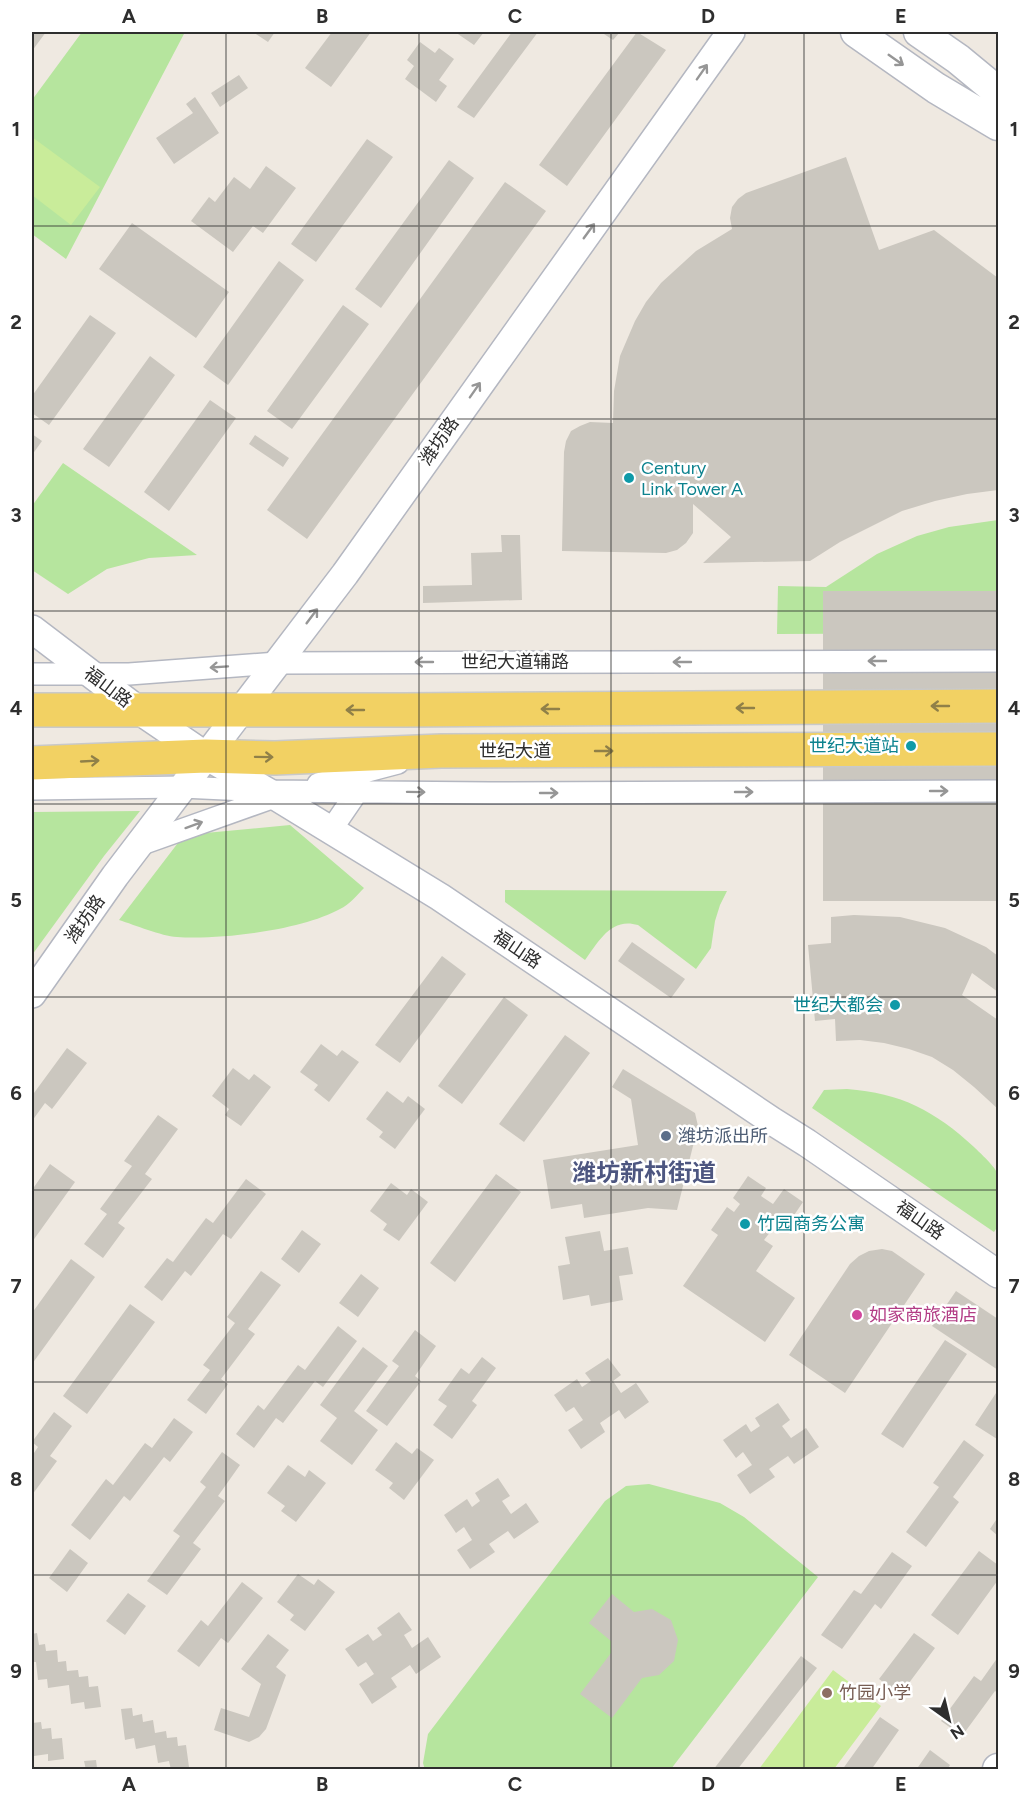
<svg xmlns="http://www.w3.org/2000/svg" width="1030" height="1801" viewBox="0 0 1030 1801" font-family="Figtree,'Noto Sans SC',sans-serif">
  <rect width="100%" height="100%" fill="#efe9e1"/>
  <!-- green -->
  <path fill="#b6e59e" d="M82,32H185L66,259L32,234V100Z
    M63,463L197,555L149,558L107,569L68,594L32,570V506Z
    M998,520V633L777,634L778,586L826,587L877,554L917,536L949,527Z
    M140,811L104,856L32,955V812Z
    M290,825L364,888C357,895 349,905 340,909C302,930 221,940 177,937C161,936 135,925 119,920L184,835Z
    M505,890L727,891L720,905L715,921L711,948L696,969L638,925C611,917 599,941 585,960L505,902Z
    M847,1089C901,1093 935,1111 974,1147C980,1153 996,1167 998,1175C1001,1181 999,1217 998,1226L994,1232L812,1108L824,1090Z
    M649,1484L720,1503L744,1517L818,1577L671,1769L425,1770L423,1763L428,1734L605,1501L626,1486Z"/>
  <!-- pitch -->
  <path fill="#c9ec9a" d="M32,137L100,187L71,225L32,195Z
    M833,1670L881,1706L834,1769H759Z"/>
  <!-- building -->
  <path fill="#cbc7bf" d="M32,32H46L32,51Z
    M253,32H275L268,42Z
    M332,32H371L331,87L305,68Z
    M455,32H484L474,45Z
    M512,32H538L474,118L457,107Z
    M601,32H620L613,40Z
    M637,32L666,50L567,186L539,165Z
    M420,42L435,53L439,48L454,59L439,80L447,86L436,102L405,79L414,66L407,60Z
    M239,75L248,88L220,107L211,93Z
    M195,97L219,133L174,164L156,138L193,113L186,104Z
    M367,139L393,157L316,262L291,244Z
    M846,157L879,250L934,230L998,278V490L967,494L935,501L902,511L840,542L810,561L703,563L731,537L693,504V533L686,543L677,550L666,553L562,551L564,452L566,441L571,431L580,426L590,422L613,423L614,391L620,356L635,321L646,302L661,283L696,251L732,229L730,218L732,207L738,199L746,193Z
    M449,160L474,178L381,308L355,289Z
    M266,166L296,188L263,233L253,226L233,252L191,221L209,197L215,202L234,177L250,189Z
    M505,182L546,211L307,539L267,510Z
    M132,223L229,292L196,338L99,269Z
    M279,261L304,280L228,385L203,367Z
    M343,305L369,324L292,429L267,411Z
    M90,315L116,333L49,425L32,413V396Z
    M150,356L175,375L109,467L83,449Z
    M210,400L236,418L169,511L144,492Z
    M32,434L42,441L32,455Z
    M255,435L289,458L283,467L249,444Z
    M501,535H520L522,600L423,603V586L472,585L471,553L502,552Z
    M823,591H998V901H823Z
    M854,915L900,917L945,928L986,947L998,956V992L972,973L962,995L998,1020V1109L974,1087L953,1070L932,1057L909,1049L884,1043L860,1040L836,1041L835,1019L815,1021L808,945L831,943V917Z
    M632,942L685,979L671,998L618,961Z
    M442,956L466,974L400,1063L375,1045Z
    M504,997L528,1015L462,1104L438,1086Z
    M565,1035L590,1053L524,1142L499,1124Z
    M321,1044L337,1056L342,1050L359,1062L329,1102L314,1090L318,1085L300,1072Z
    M67,1048L87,1063L52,1109L45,1103L32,1121V1091L34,1093Z
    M233,1068L249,1080L254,1074L271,1087L241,1126L225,1115L229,1109L212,1096Z
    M623,1069L695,1113L698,1126L677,1210L648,1208L584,1218L582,1204L551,1209L543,1160L638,1145L631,1099L612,1087Z
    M387,1091L403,1103L408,1096L425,1109L395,1149L379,1137L383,1132L366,1119Z
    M158,1115L178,1129L145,1174L152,1179L118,1223L125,1228L103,1258L84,1244L107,1214L100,1209L132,1166L124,1161Z
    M50,1164L75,1182L32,1242V1190Z
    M496,1174L521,1192L455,1282L430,1263Z
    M748,1176L766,1188L761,1196L773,1204L784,1189L803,1202L786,1227L777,1221L771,1231L764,1240L773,1246L756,1271L795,1298L765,1342L683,1286L718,1235L711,1230L727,1207L734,1212L740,1204L733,1198Z
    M246,1179L266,1194L231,1239L223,1234L191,1276L185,1271L162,1301L144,1287L167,1258L173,1262L206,1218L213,1223Z
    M391,1183L407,1195L411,1189L428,1202L399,1241L383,1230L387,1224L370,1211Z
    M302,1230L321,1244L299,1273L281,1259Z
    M600,1231L604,1251L628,1247L633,1274L619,1276L623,1300L591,1306L589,1295L563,1300L558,1266L570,1264L565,1237Z
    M882,1249L892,1251L925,1274L845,1393L789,1355L850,1264L859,1256L869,1251Z
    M71,1259L95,1277L32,1364V1313Z
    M261,1271L281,1285L248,1329L255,1334L221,1379L228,1384L206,1414L187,1400L210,1370L203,1365L235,1323L227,1317Z
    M361,1274L379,1288L358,1317L339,1303Z
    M956,1291L998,1319V1370L932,1326Z
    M130,1304L155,1322L87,1414L63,1396Z
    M338,1326L357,1341L323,1387L315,1381L283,1423L276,1418L254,1448L236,1434L258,1405L264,1410L298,1365L305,1370Z
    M415,1330L436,1346L415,1376L421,1381L387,1426L366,1411L399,1366L392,1361Z
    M945,1340L967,1354L903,1448L881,1434Z
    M363,1347L388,1366L354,1411L378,1430L352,1465L320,1441L337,1418L320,1405Z
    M482,1357L496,1368L472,1401L477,1405L452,1439L433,1425L447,1406L438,1400L461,1368L469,1374Z
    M608,1358L621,1375L613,1381L621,1393L636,1383L649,1402L625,1419L619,1410L600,1423L605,1432L581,1449L568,1430L583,1420L574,1407L566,1412L554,1395L577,1379L582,1387L591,1381L585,1373Z
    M998,1390V1437L997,1439L975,1425Z
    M778,1403L790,1420L782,1426L791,1438L806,1428L819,1447L794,1464L788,1456L779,1462L769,1469L775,1477L750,1494L737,1475L752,1465L743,1452L736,1458L723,1440L746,1424L751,1432L760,1426L755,1418Z
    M54,1412L72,1426L50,1456L57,1461L32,1495V1456L38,1447L32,1442Z
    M174,1418L193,1432L170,1462L164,1457L130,1501L124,1496L90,1540L71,1525L106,1479L113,1485L145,1443L152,1448Z
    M964,1440L984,1455L953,1497L959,1502L926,1547L906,1532L939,1487L933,1483Z
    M396,1442L412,1454L417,1448L434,1460L404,1500L389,1488L393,1483L375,1470Z
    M222,1452L240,1465L218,1496L225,1501L193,1543L201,1549L167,1595L147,1581L180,1536L173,1531L206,1487L200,1482Z
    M288,1465L305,1477L309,1470L326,1483L296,1522L281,1511L285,1506L267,1493Z
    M498,1478L510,1496L502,1501L511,1514L526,1503L539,1522L514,1539L508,1531L489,1544L495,1552L470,1569L457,1550L472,1540L464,1527L456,1533L444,1515L467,1499L472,1507L480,1501L475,1493Z
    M998,1517V1536L990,1529Z
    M70,1549L88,1563L67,1592L49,1578Z
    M979,1551L998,1565V1580L958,1635L931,1615Z
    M892,1552L912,1566L881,1609L875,1604L842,1649L821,1635L854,1590L861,1594Z
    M298,1574L314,1585L318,1579L335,1592L305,1631L290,1620L294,1615L277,1602Z
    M242,1582L263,1598L228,1643L221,1638L199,1667L177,1651L201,1620L208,1626Z
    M128,1593L146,1606L125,1635L106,1621Z
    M612,1594L634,1612L652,1609L671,1620L678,1640L674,1661L659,1675L642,1678L612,1718L580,1694L611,1653V1641L589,1623Z
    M399,1612L412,1630L404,1635L412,1648L428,1637L441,1657L416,1674L410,1665L391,1678L397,1687L372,1704L359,1684L374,1674L366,1662L358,1667L345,1649L368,1634L373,1641L382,1635L377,1628Z
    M37,1633L39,1645L45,1644L46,1651L57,1650L58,1662L66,1661L67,1671L78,1670L79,1677L88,1676L89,1687L98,1686L101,1707L85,1709L84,1702L71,1704L69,1685L48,1688L47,1679L38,1680L36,1662H32V1634Z
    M914,1633L935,1648L900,1695L879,1679Z
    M268,1634L289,1650L276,1667L286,1675L266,1729L259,1737L249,1742L214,1730L221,1708L249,1717L261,1684L241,1669Z
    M801,1656L817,1668L737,1770H713Z
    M998,1657V1693L995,1691L962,1736L941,1721L974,1676L981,1681Z
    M132,1708L133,1716L142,1714L143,1722L153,1720L155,1733L166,1731L167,1738L177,1737L178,1746L186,1745L189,1767L171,1770L169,1761L158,1763L155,1745L136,1749L134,1738L125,1740L121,1709Z
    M880,1717L899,1730L871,1770H842Z
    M41,1722L42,1729L51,1728L52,1739L62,1738L64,1759L48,1761V1754L34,1756L32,1723Z
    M930,1750L950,1765L947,1770H916Z
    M96,1760L97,1768L106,1767V1770H86L84,1761Z"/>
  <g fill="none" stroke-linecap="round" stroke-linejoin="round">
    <!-- minor casing -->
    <g stroke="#b4b7c1" stroke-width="24">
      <path id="minor" d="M32,674H129L277,663L998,661
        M318,784L398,763
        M32,789L182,787L265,791L490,793L998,791
        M331,830L357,792
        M139,845L277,796"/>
    </g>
    <!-- tertiary casing -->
    <g stroke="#b4b7c1" stroke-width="30">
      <path id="tertiary" d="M32,629L137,709L206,756L275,796L440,897L772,1121L807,1143L998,1274
        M32,994L115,876L345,574L731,32"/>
    </g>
    <!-- secondary casing -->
    <g stroke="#b4b7c1" stroke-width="33">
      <path id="secondary" d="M856,32L936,88L998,125
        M919,32L958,59L998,92
        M998,1770V1769"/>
    </g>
    <!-- primary casing -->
    <g stroke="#c9c9c9" stroke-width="36">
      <path id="primary" d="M32,710H404L998,706
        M32,763L206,756L275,758L441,751L998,749"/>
    </g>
    <!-- minor -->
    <use href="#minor" stroke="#fff" stroke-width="21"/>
    <!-- tertiary -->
    <use href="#tertiary" stroke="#fff" stroke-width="27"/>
    <!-- secondary -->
    <use href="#secondary" stroke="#fff" stroke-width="30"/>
    <!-- primary -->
    <use href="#primary" stroke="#f2d163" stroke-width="33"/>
  </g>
  <!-- one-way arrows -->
  <defs><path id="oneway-shaft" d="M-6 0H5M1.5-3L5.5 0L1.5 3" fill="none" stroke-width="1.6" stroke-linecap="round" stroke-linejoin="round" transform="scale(1.5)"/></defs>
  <g stroke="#969696">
    <use href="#oneway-shaft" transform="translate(896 60) rotate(35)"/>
    <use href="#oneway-shaft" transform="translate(702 72) rotate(-55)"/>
    <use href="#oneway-shaft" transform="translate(589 231) rotate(-54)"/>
    <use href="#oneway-shaft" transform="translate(475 390) rotate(-55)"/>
    <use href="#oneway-shaft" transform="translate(312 616) rotate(-53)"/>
    <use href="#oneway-shaft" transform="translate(877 661) rotate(180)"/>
    <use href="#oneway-shaft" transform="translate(424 662) rotate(180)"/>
    <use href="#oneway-shaft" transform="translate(682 662) rotate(180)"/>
    <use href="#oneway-shaft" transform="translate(219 667) rotate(176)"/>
    <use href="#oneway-shaft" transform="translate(939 791)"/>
    <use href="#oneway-shaft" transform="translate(416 792) rotate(1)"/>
    <use href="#oneway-shaft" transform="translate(744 792)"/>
    <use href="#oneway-shaft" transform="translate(549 793)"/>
    <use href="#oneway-shaft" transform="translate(194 825) rotate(-20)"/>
  </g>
  <g stroke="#908048">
    <use href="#oneway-shaft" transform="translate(940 706) rotate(180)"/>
    <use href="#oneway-shaft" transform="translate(745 708) rotate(180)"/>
    <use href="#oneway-shaft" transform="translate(550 709) rotate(180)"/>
    <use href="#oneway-shaft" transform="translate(355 710) rotate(-180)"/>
    <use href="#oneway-shaft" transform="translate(604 751)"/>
    <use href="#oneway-shaft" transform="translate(264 757) rotate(1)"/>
    <use href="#oneway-shaft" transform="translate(90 761) rotate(-3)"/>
  </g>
  <!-- grid -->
  <path fill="none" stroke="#2e2e2e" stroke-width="1.5" stroke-opacity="0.55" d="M226,32V1770M419,32V1770M611,32V1770M804,32V1770M32,226H998M32,419H998M32,611H998M32,804H998M32,997H998M32,1190H998M32,1382H998M32,1575H998"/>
  <!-- markers -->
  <g fill="#0f9aa8" stroke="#fff" stroke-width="2">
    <circle cx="629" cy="478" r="6"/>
    <circle cx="911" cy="746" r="6"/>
    <circle cx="895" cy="1005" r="6"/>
    <circle cx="745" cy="1224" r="6"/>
  </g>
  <circle fill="#5c6f8a" stroke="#fff" stroke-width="2" cx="666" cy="1136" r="6"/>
  <circle fill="#d1479c" stroke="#fff" stroke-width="2" cx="857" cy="1315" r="6"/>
  <circle fill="#8d6e63" stroke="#fff" stroke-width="2" cx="827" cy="1693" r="6"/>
  <g text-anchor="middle" stroke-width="5" stroke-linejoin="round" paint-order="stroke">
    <!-- street labels -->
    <g font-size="18" fill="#2e2e2e" stroke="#fff">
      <text transform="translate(439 441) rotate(-55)" y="6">潍坊路</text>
      <text x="515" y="668">世纪大道辅路</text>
      <text transform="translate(108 687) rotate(37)" y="6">福山路</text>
      <text x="515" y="757">世纪大道</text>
      <text transform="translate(85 919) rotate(-55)" y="6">潍坊路</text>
      <text transform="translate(517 949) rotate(34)" y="6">福山路</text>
      <text transform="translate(920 1220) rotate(35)" y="6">福山路</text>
    </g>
    <!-- culture labels -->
    <g font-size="18" fill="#0d838f" stroke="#fff" text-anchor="start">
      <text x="641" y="474">Century<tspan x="641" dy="21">Link Tower A</tspan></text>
      <text x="899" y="752" text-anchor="end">世纪大道站</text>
      <text x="883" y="1011" text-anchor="end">世纪大都会</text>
      <text x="757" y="1230">竹园商务公寓</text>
    </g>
    <!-- service labels -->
    <g font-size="18" fill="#4e5e75" stroke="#fff" text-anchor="start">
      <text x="678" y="1142">潍坊派出所</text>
    </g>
    <!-- hotel labels -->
    <g font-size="18" fill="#b23c85" stroke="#fff" text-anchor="start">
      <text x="869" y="1321">如家商旅酒店</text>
    </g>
    <!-- education labels -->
    <g font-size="18" fill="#785e54" stroke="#fff" text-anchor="start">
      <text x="839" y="1699">竹园小学</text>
    </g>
    <!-- district labels -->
    <g font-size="24" font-weight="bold" fill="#4d5680" stroke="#fff">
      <text x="644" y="1181">潍坊新村街道</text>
    </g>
  </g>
  <!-- border -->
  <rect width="1030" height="1801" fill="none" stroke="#ffffff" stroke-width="66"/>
  <!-- north arrow -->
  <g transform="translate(949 1720) rotate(146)" stroke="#ffffff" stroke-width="4.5" paint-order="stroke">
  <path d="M0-4.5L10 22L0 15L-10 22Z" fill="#2e2e2e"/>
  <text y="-9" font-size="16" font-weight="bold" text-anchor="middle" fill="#2e2e2e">N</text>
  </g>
  <rect x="33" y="33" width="964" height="1735" fill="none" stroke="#2e2e2e" stroke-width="2"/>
  <g font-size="20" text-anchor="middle" font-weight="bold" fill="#2e2e2e">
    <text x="129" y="23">A</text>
    <text x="322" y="23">B</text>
    <text x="515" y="23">C</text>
    <text x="708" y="23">D</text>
    <text x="901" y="23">E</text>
    <text x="16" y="136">1</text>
    <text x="1014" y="136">1</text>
    <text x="16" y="329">2</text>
    <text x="1014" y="329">2</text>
    <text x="16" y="522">3</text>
    <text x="1014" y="522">3</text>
    <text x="16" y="715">4</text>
    <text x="1014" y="715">4</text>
    <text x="16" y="907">5</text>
    <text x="1014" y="907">5</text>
    <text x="16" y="1100">6</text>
    <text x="1014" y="1100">6</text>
    <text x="16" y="1293">7</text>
    <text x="1014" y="1293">7</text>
    <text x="16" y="1486">8</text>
    <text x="1014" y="1486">8</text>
    <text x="16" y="1678">9</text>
    <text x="1014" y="1678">9</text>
    <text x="129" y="1791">A</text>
    <text x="322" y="1791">B</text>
    <text x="515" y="1791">C</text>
    <text x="708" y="1791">D</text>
    <text x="901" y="1791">E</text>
  </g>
</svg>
